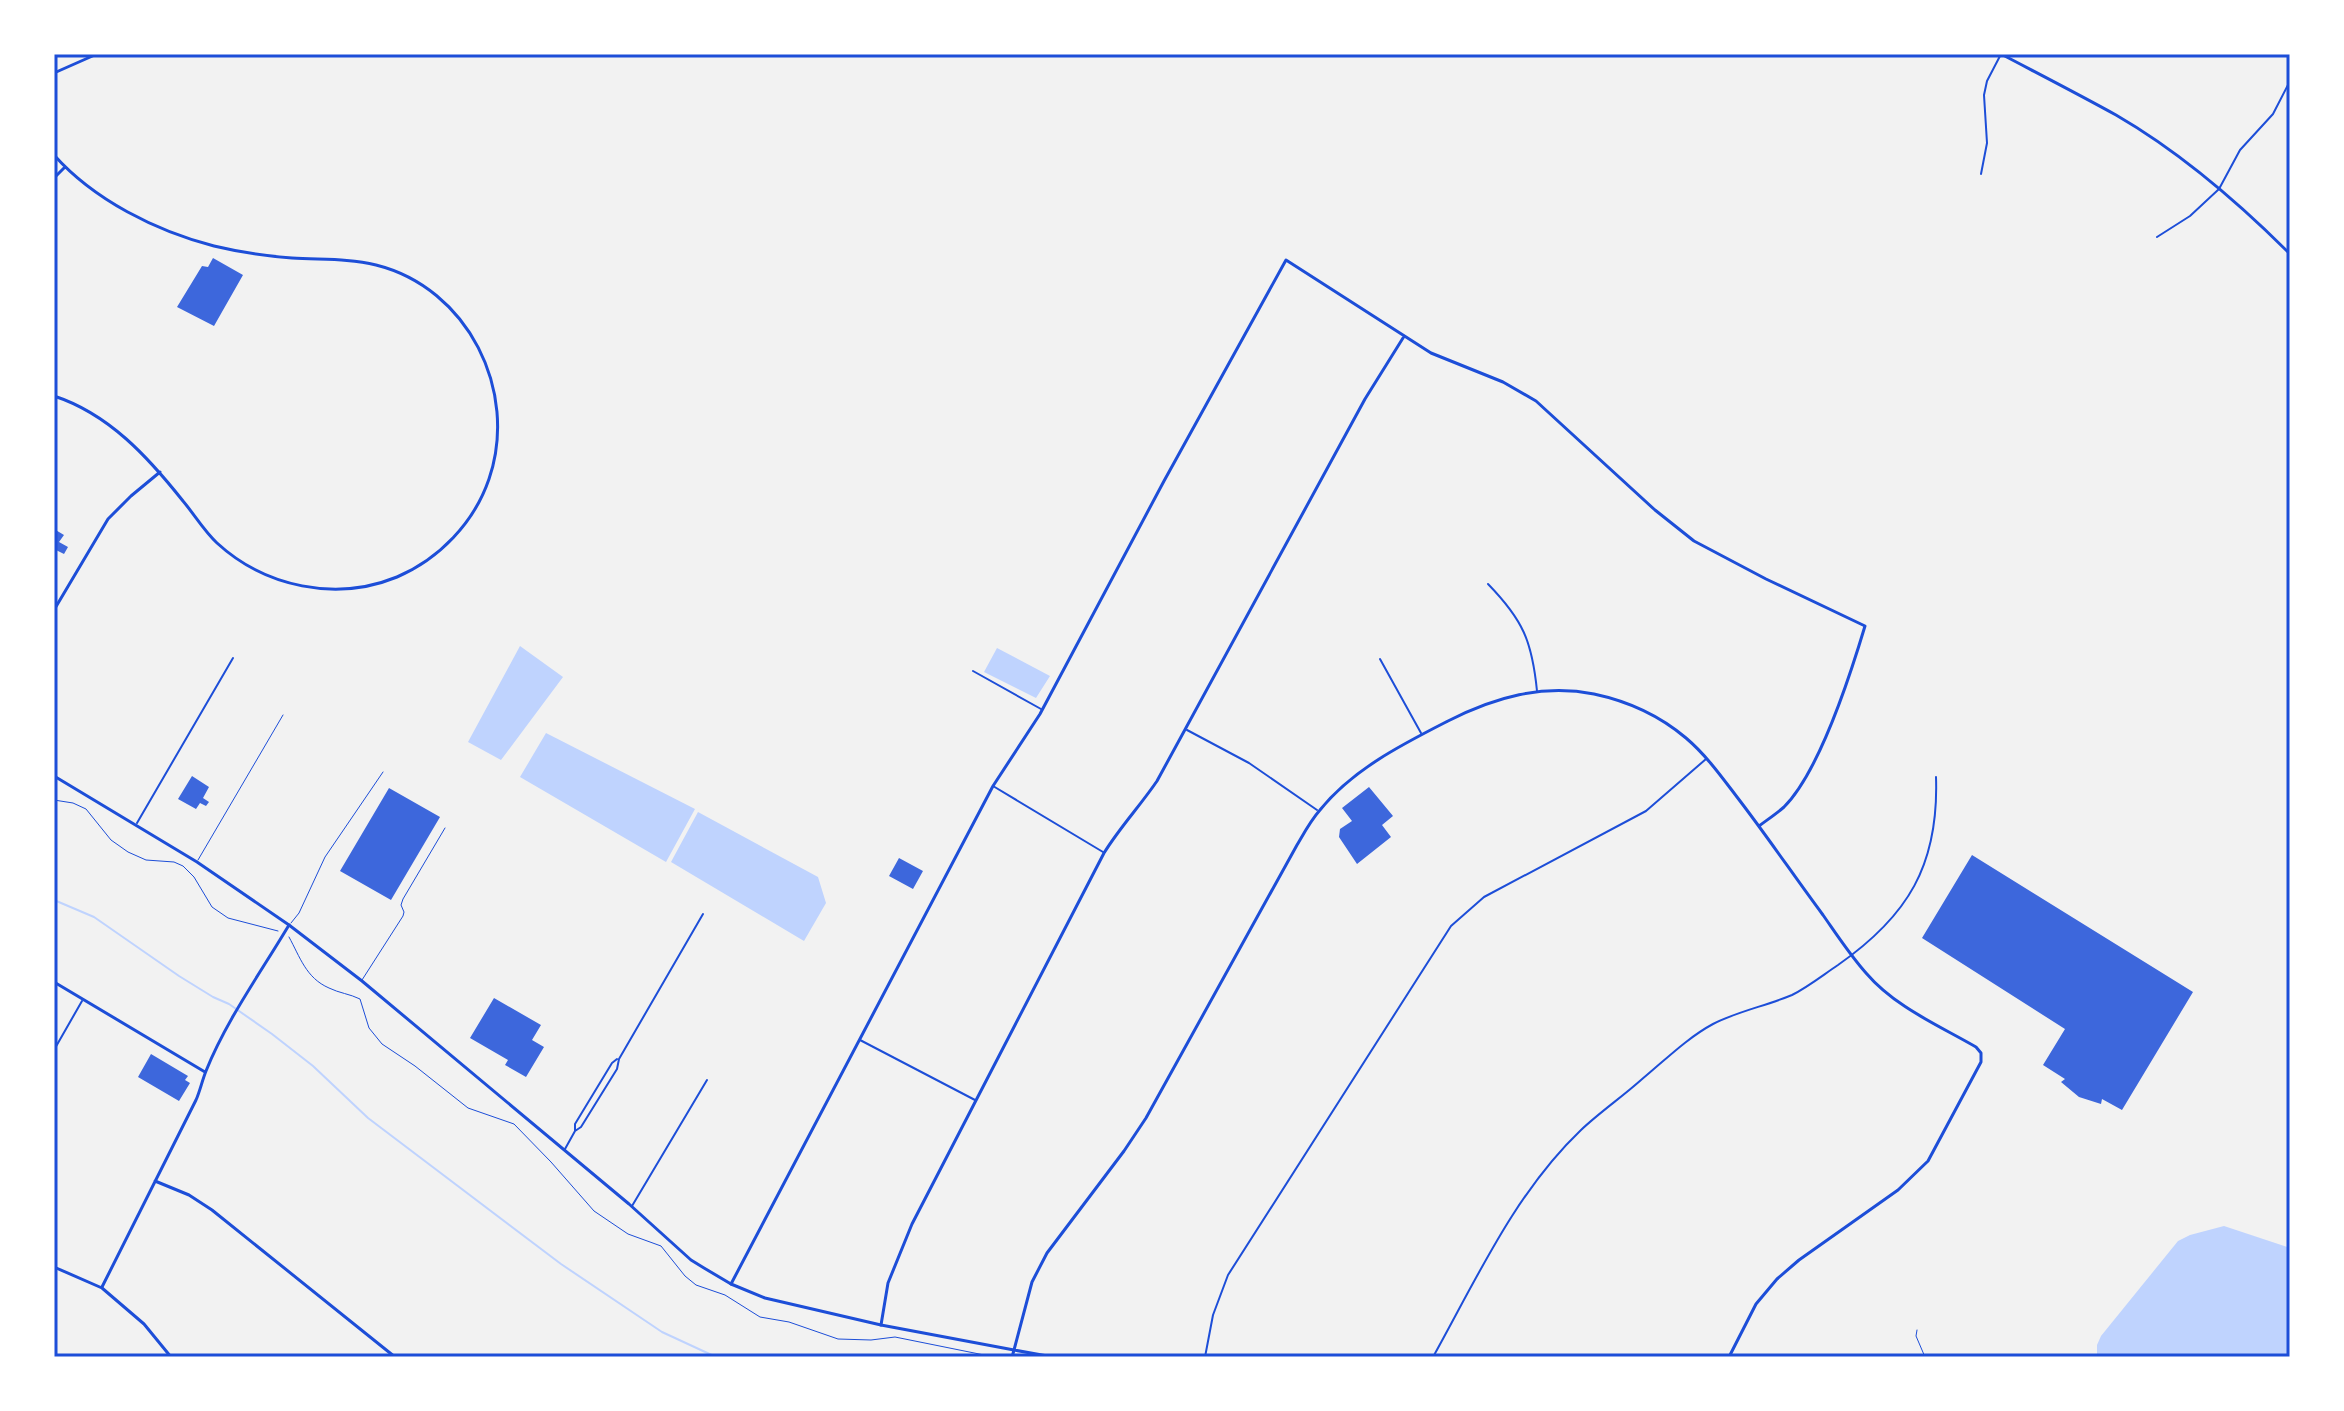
<svg xmlns="http://www.w3.org/2000/svg" width="2344" height="1411" viewBox="0 0 2344 1411" font-family="'Titillium Web',sans-serif">
  <rect width="100%" height="100%" fill="#f2f2f2"/>
  <!-- water -->
  <path fill="#bfd3fe" d="M520,646L563,677L501,760L468,742Z
    M997,648L1050,676L1036,698L984,672Z
    M546,733L695,809L666,862L520,777Z
    M698,812L818,877L826,903L804,941L671,862Z
    M2224,1226L2290,1248V1357H2097V1345L2101,1336L2178,1241L2190,1235Z"/>
  <g fill="none" stroke-linecap="round" stroke-linejoin="round">
    <!-- stream -->
    <path stroke="#bfd3fe" stroke-width="2" d="M54,900L94,917L179,976L213,997L229,1004L272,1034L313,1066L368,1118L561,1264L662,1332L716,1357"/>
  </g>
  <!-- building -->
  <path fill="#3d67dc" d="M213,258L243,275L214,326L177,307L202,266L208,267Z
    M54,529L64,535L59,542L68,547L64,554L54,549Z
    M192,776L209,787L203,798L209,802L206,806L200,803L196,809L178,799Z
    M1369,787L1393,816L1382,825L1391,837L1357,864L1339,837L1340,829L1352,821L1342,808Z
    M389,788L440,817L391,900L340,871Z
    M1972,855L2193,992L2122,1110L2102,1099L2101,1104L2079,1097L2061,1082L2065,1079L2043,1065L2065,1029L1922,938Z
    M899,858L923,871L913,889L889,876Z
    M494,998L541,1025L532,1040L544,1047L526,1077L505,1065L508,1060L470,1038Z
    M151,1054L188,1076L185,1080L190,1083L179,1101L138,1077Z"/>
  <g fill="none" stroke-linecap="round" stroke-linejoin="round">
    <!-- path -->
    <path stroke="#1d4ed8" stroke-width="1" d="M54,800L73,803L86,809L111,840L128,852L146,860L174,862L183,866L194,877L212,907L228,918L278,931
      M289,937C300,957 306,978 329,988C339,993 350,994 360,999L369,1028L382,1044L415,1066L468,1108L514,1124L551,1162L594,1211L628,1234L661,1246L685,1276L696,1285L725,1295L760,1317L789,1322L838,1339L871,1340L895,1337L994,1357
      M1917,1330L1916,1336L1925,1357"/>
    <!-- service -->
    <path stroke="#1d4ed8" stroke-width="1" d="M198,860L283,715
      M291,923L299,913L325,857L383,772
      M362,980L403,916L404,912L401,905L403,899L445,828"/>
    <!-- minor -->
    <path stroke="#1d4ed8" stroke-width="2" d="M1981,174L1987,143L1984,95L1987,81L2000,56
      M2157,237L2190,216L2219,189L2240,150L2273,114L2290,81
      M1488,584C1523,620 1532,641 1537,691
      M1380,659L1421,733
      M973,671L1041,709
      M1187,730L1249,763L1317,810
      M993,786L1103,852
      M137,823L233,658
      M860,1040L975,1100
      M54,1050L82,1001
      M575,1131L581,1127L617,1069L619,1059L703,914
      M565,1149L575,1131V1124L612,1063L617,1059
      M632,1206L707,1080
      M1205,1357L1213,1315L1228,1275L1451,926L1484,897L1646,811L1706,759
      M1433,1357C1477,1278 1515,1193 1581,1130C1600,1112 1622,1097 1641,1080C1664,1061 1687,1038 1713,1024C1738,1011 1766,1006 1792,995C1808,987 1823,975 1838,965C1908,916 1939,865 1936,777"/>
    <!-- tertiary -->
    <path stroke="#1d4ed8" stroke-width="3" d="M54,155C94,200 156,231 214,246C239,252 266,256 292,258C319,260 348,258 376,265C468,288 519,391 489,479C474,523 439,559 397,577C336,602 265,587 217,543C204,531 194,514 183,501C148,457 109,414 54,396
      M54,178L65,167
      M54,610L108,519L131,496L160,472
      M54,982L205,1072
      M155,1181L189,1195L212,1210L395,1357
      M731,1284L993,786L1040,714L1164,481L1286,260L1431,353L1503,382L1536,401L1655,510L1694,541L1766,579L1865,626C1850,676 1820,771 1784,807C1776,814 1767,820 1759,826
      M102,1287L196,1100C200,1091 202,1081 206,1071C226,1021 261,972 289,925
      M881,1325L888,1283L912,1224L1104,853C1120,827 1140,806 1157,781L1365,399L1403,338
      M1053,1357L1014,1350L1032,1282L1047,1253L1124,1151L1146,1118L1297,845C1304,833 1311,820 1320,810C1353,769 1403,744 1448,721C1495,697 1542,684 1594,694C1627,701 1660,716 1686,738C1706,755 1721,776 1737,797C1767,836 1794,876 1823,915C1837,935 1850,955 1866,973C1895,1007 1938,1025 1976,1047L1981,1053V1062L1928,1161L1898,1190L1799,1260L1777,1279L1756,1304L1729,1357"/>
    <!-- secondary -->
    <path stroke="#1d4ed8" stroke-width="3" d="M2001,54C2039,74 2078,94 2116,115C2180,152 2238,202 2290,254
      M54,73L97,54
      M54,776L197,862L289,925L362,981L629,1204L691,1260L704,1268L731,1284L765,1298L881,1325L1014,1350L1012,1357
      M54,1267L102,1288L144,1324L171,1357"/>
  </g>
  <!-- border -->
  <rect width="2344" height="1411" fill="none" stroke="#ffffff" stroke-width="112"/>
  <rect x="56" y="56" width="2232" height="1299" fill="none" stroke="#1d4ed8" stroke-width="3"/>
</svg>
